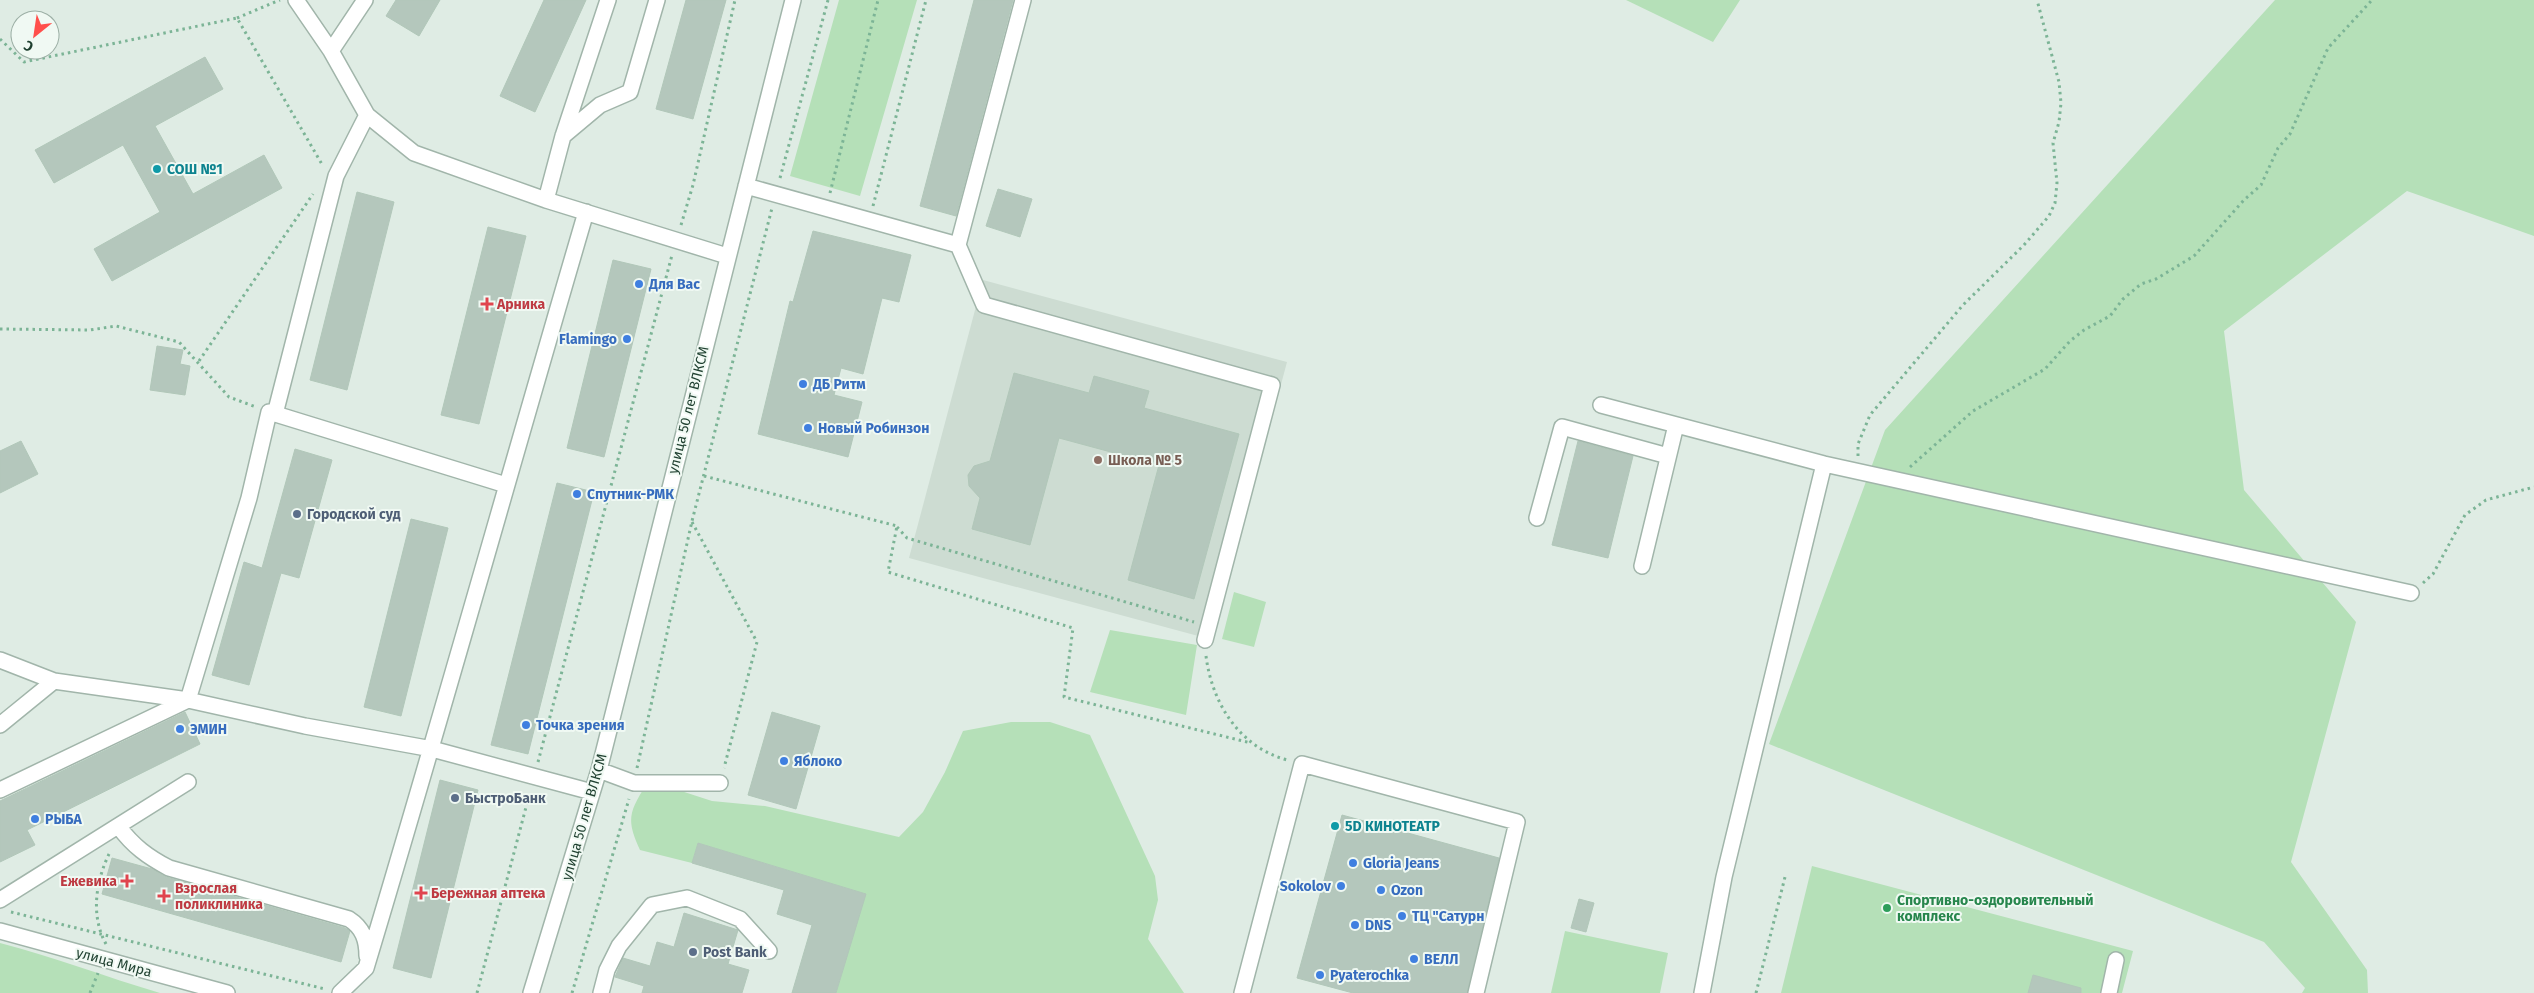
<svg xmlns="http://www.w3.org/2000/svg" width="2534" height="993" viewBox="0 0 2534 993" font-family="'Fira Sans',sans-serif">
  <rect width="100%" height="100%" fill="#dfece4"/>
  <!-- built -->
  <path fill="#cddcd2" d="M983,280L1287,362L1213,640L909,558Z"/>
  <!-- green -->
  <path fill="#b5e0b8" d="M839,0H917L860,196L790,176Z
    M1626,0H1740L1713,42Z
    M2275,0H2534V236L2407,191L2224,331L2244,490L2356,622L2291,862L2367,970L2368,993H2302L2305,988L2264,942L1769,744L1885,430Z
    M1234,592L1266,602L1254,647L1222,639Z
    M1110,630L1197,645L1186,715L1090,692Z
    M1011,722H1050L1090,735L1155,876L1158,900L1148,939L1184,993H836L865,894L698,843L692,863L640,850C626,820 629,812 646,785L678,790L712,801L765,806L899,837L923,812L945,772L963,731Z
    M1812,866L2133,951L2122,993H1781Z
    M1565,931L1668,953L1660,993H1551Z
    M0,943C54,957 106,977 160,993H0Z"/>
  <!-- building -->
  <path fill="#b4c7bc" stroke="#b1c7b9" d="M396,0H440L419,36L386,16Z
    M544,0H586L535,112L500,96Z
    M686,0H726L693,119L656,109Z
    M974,0H1013L956,216L920,206Z
    M205,57L223,89L155,126L193,194L264,155L282,188L112,281L94,249L160,212L123,145L54,183L35,150Z
    M998,189L1032,199L1020,237L986,226Z
    M357,192L394,202L347,390L310,380Z
    M488,227L526,236L479,424L441,415Z
    M813,231L911,255L899,302L882,298L863,374L841,368L834,395L862,402L848,457L758,434L790,301L793,302Z
    M613,260L651,269L604,457L567,448Z
    M157,346L183,350L180,364L190,366L185,395L150,390Z
    M1014,373L1089,393L1094,376L1149,391L1144,408L1239,434L1194,599L1128,580L1159,465L1059,438L1030,545L972,529L980,498L969,486L968,475L974,466L990,461Z
    M21,441L38,474L0,493V451Z
    M1578,441L1633,456L1608,558L1552,545Z
    M295,449L332,460L299,578L281,573L249,685L212,675L244,562L262,568Z
    M557,483L594,492L528,754L491,745Z
    M411,519L448,528L401,716L364,707Z
    M185,712L200,744L27,830L35,845L0,862V801Z
    M772,712L820,726L796,809L748,795Z
    M440,780L478,790L431,978L393,968Z
    M1342,815L1499,858L1467,993H1353L1297,978Z
    M698,843L866,894L836,993H792L812,925L777,914L784,890L692,863Z
    M112,858L152,869L166,877L345,928L350,931L341,962L102,894Z
    M1579,899L1594,903L1586,932L1571,928Z
    M684,913L738,930L728,964L749,970L742,993H642L644,986L615,977L623,958L650,966L657,942L674,947Z
    M2033,975L2081,988V993H2028Z"/>
  <g fill="none" stroke-linecap="round" stroke-linejoin="round">
    <!-- minor casing -->
    <g stroke="#a1b5aa" stroke-width="18">
      <path id="minor" d="M296,0L331,51L367,115L414,153L546,200L727,256
        M331,51L365,0
        M563,136L600,105L630,92L657,0
        M746,186L958,245L1023,0
        M546,200L563,136L608,0
        M958,245L984,305L1272,385L1205,640
        M1601,405L1824,464L2411,593
        M275,414L336,176L367,115
        M506,485L269,412L249,498L188,700L305,726L432,749L592,792
        M1537,518L1562,427L1668,456
        M1642,566L1676,425
        M0,660L54,681
        M0,725L54,681L188,700
        M599,770L634,783H720
        M0,790L188,700
        M119,827C133,846 148,857 169,868L349,919C363,928 367,940 367,956
        M0,900L188,782
        M0,931L227,993
        M340,993L366,968C442,716 512,464 586,212
        M531,993L599,770L793,0
        M601,993L607,970L619,946L652,905L687,898L740,919L769,951
        M1242,993L1302,764L1517,822L1476,993
        M1702,993L1724,877L1824,464
        M2109,993L2116,960"/>
    </g>
    <!-- path -->
    <path stroke="#7cb496" stroke-width="3" stroke-dasharray="2.5 4" stroke-linecap="butt" d="M237,18L280,0
      M0,39L24,62L237,18L323,166
      M780,178L828,0
      M830,193L878,0
      M873,206L926,0
      M681,225L693,185L735,0
      M0,329L90,330L116,326L179,342L229,397L256,407
      M199,361L313,194
      M1858,456V444L1870,415L1963,305L2024,245L2049,216L2055,203L2057,183L2053,143L2059,122L2061,103L2059,82L2037,0
      M1910,467L1973,411L2045,369L2070,341L2084,330L2110,316L2123,299L2141,284L2156,279L2194,256L2244,200L2261,185L2278,148L2290,134L2328,48L2372,0
      M704,476L897,526L888,572L1073,628L1064,697L1251,743
      M692,522L757,642L724,768
      M897,527L907,538L1194,622
      M2423,583L2433,574L2465,515L2486,500L2534,487
      M1206,656C1212,703 1239,747 1287,760
      M538,762L672,255
      M637,768L692,521L772,208
      M11,912L325,989
      M106,944C90,915 96,880 110,852
      M90,993L98,973
      M477,993L530,792
      M572,993L629,799
      M1756,993L1785,877"/>
    <!-- minor -->
    <use href="#minor" stroke="#fff" stroke-width="15"/>
  </g>
  <!-- markers -->
  <g fill="#0f9aa8" stroke="#f0f9f3" stroke-width="2">
    <circle cx="157" cy="169" r="5"/>
    <circle cx="1335" cy="826" r="5"/>
  </g>
  <g fill="#3f7fe0" stroke="#f0f9f3" stroke-width="2">
    <circle cx="639" cy="284" r="5"/>
    <circle cx="627" cy="339" r="5"/>
    <circle cx="803" cy="384" r="5"/>
    <circle cx="808" cy="428" r="5"/>
    <circle cx="577" cy="494" r="5"/>
    <circle cx="526" cy="725" r="5"/>
    <circle cx="180" cy="729" r="5"/>
    <circle cx="784" cy="761" r="5"/>
    <circle cx="35" cy="819" r="5"/>
    <circle cx="1353" cy="863" r="5"/>
    <circle cx="1341" cy="886" r="5"/>
    <circle cx="1381" cy="890" r="5"/>
    <circle cx="1402" cy="916" r="5"/>
    <circle cx="1355" cy="925" r="5"/>
    <circle cx="1414" cy="959" r="5"/>
    <circle cx="1320" cy="975" r="5"/>
  </g>
  <g fill="#e0444e" stroke="#f0f9f3" stroke-width="2">
    <path d="M484.5 296.5h5v5h5v5h-5v5h-5v-5h-5v-5h5z"/>
    <path d="M124.5 873.5h5v5h5v5h-5v5h-5v-5h-5v-5h5z"/>
    <path d="M418.5 885.5h5v5h5v5h-5v5h-5v-5h-5v-5h5z"/>
    <path d="M161.5 888.5h5v5h5v5h-5v5h-5v-5h-5v-5h5z"/>
  </g>
  <circle fill="#8d6e63" stroke="#f0f9f3" stroke-width="2" cx="1098" cy="460" r="5"/>
  <g fill="#5c6f8a" stroke="#f0f9f3" stroke-width="2">
    <circle cx="297" cy="514" r="5"/>
    <circle cx="455" cy="798" r="5"/>
    <circle cx="693" cy="952" r="5"/>
  </g>
  <circle fill="#2e9e5b" stroke="#f0f9f3" stroke-width="2" cx="1887" cy="908" r="5"/>
  <g text-anchor="middle" stroke-width="4" stroke-linejoin="round" paint-order="stroke">
    <!-- culture labels -->
    <g font-size="14" font-weight="bold" fill="#0d838f" stroke="#f0f9f3" text-anchor="start">
      <text x="167" y="174">СОШ №1</text>
      <text x="1345" y="831">5D КИНОТЕАТР</text>
    </g>
    <!-- shop labels -->
    <g font-size="14" font-weight="bold" fill="#366cbe" stroke="#f0f9f3" text-anchor="start">
      <text x="649" y="289">Для Вас</text>
      <text x="617" y="344" text-anchor="end">Flamingo</text>
      <text x="813" y="389">ДБ Ритм</text>
      <text x="818" y="433">Новый Робинзон</text>
      <text x="587" y="499">Спутник-РМК</text>
      <text x="536" y="730">Точка зрения</text>
      <text x="190" y="734">ЭМИН</text>
      <text x="794" y="766">Яблоко</text>
      <text x="45" y="824">РЫБА</text>
      <text x="1363" y="868">Gloria Jeans</text>
      <text x="1331" y="891" text-anchor="end">Sokolov</text>
      <text x="1391" y="895">Ozon</text>
      <text x="1412" y="921">ТЦ "Сатурн</text>
      <text x="1365" y="930">DNS</text>
      <text x="1424" y="964">ВЕЛЛ</text>
      <text x="1330" y="980">Pyaterochka</text>
    </g>
    <!-- health labels -->
    <g font-size="14" font-weight="bold" fill="#be3a42" stroke="#f0f9f3" text-anchor="start">
      <text x="497" y="309">Арника</text>
      <text x="117" y="886" text-anchor="end">Ежевика</text>
      <text x="175" y="893">Взрослая<tspan x="175" dy="16">поликлиника</tspan></text>
      <text x="431" y="898">Бережная аптека</text>
    </g>
    <!-- street labels -->
    <g font-size="14" fill="#1e3f2f" stroke="#f0f9f3">
      <text transform="translate(688 410) rotate(-76)" y="5">улица 50 лет ВЛКСМ</text>
      <text transform="translate(584 817) rotate(-74)" y="5">улица 50 лет ВЛКСМ</text>
      <text transform="translate(114 962) rotate(15)" y="5">улица Мира</text>
    </g>
    <!-- education labels -->
    <g font-size="14" font-weight="bold" fill="#785e54" stroke="#f0f9f3" text-anchor="start">
      <text x="1108" y="465">Школа № 5</text>
    </g>
    <!-- service labels -->
    <g font-size="14" font-weight="bold" fill="#4e5e75" stroke="#f0f9f3" text-anchor="start">
      <text x="307" y="519">Городской суд</text>
      <text x="465" y="803">БыстроБанк</text>
      <text x="703" y="957">Post Bank</text>
    </g>
    <!-- leisure labels -->
    <g font-size="14" font-weight="bold" fill="#27864d" stroke="#f0f9f3" text-anchor="start">
      <text x="1897" y="905">Спортивно-оздоровительный<tspan x="1897" dy="16">комплекс</tspan></text>
    </g>
  </g>
  <!-- north arrow -->
  <g transform="translate(35 35) rotate(210)"><circle r="24" fill="#f0f9f3" stroke="#9cafa5"/>
  <path d="M0-4L9 19L0 12L-9 19Z" fill="#ff4f4b"/>
  <text y="-8" font-size="14" font-weight="bold" text-anchor="middle" fill="#1e3f2f">С</text>
  </g>
</svg>
